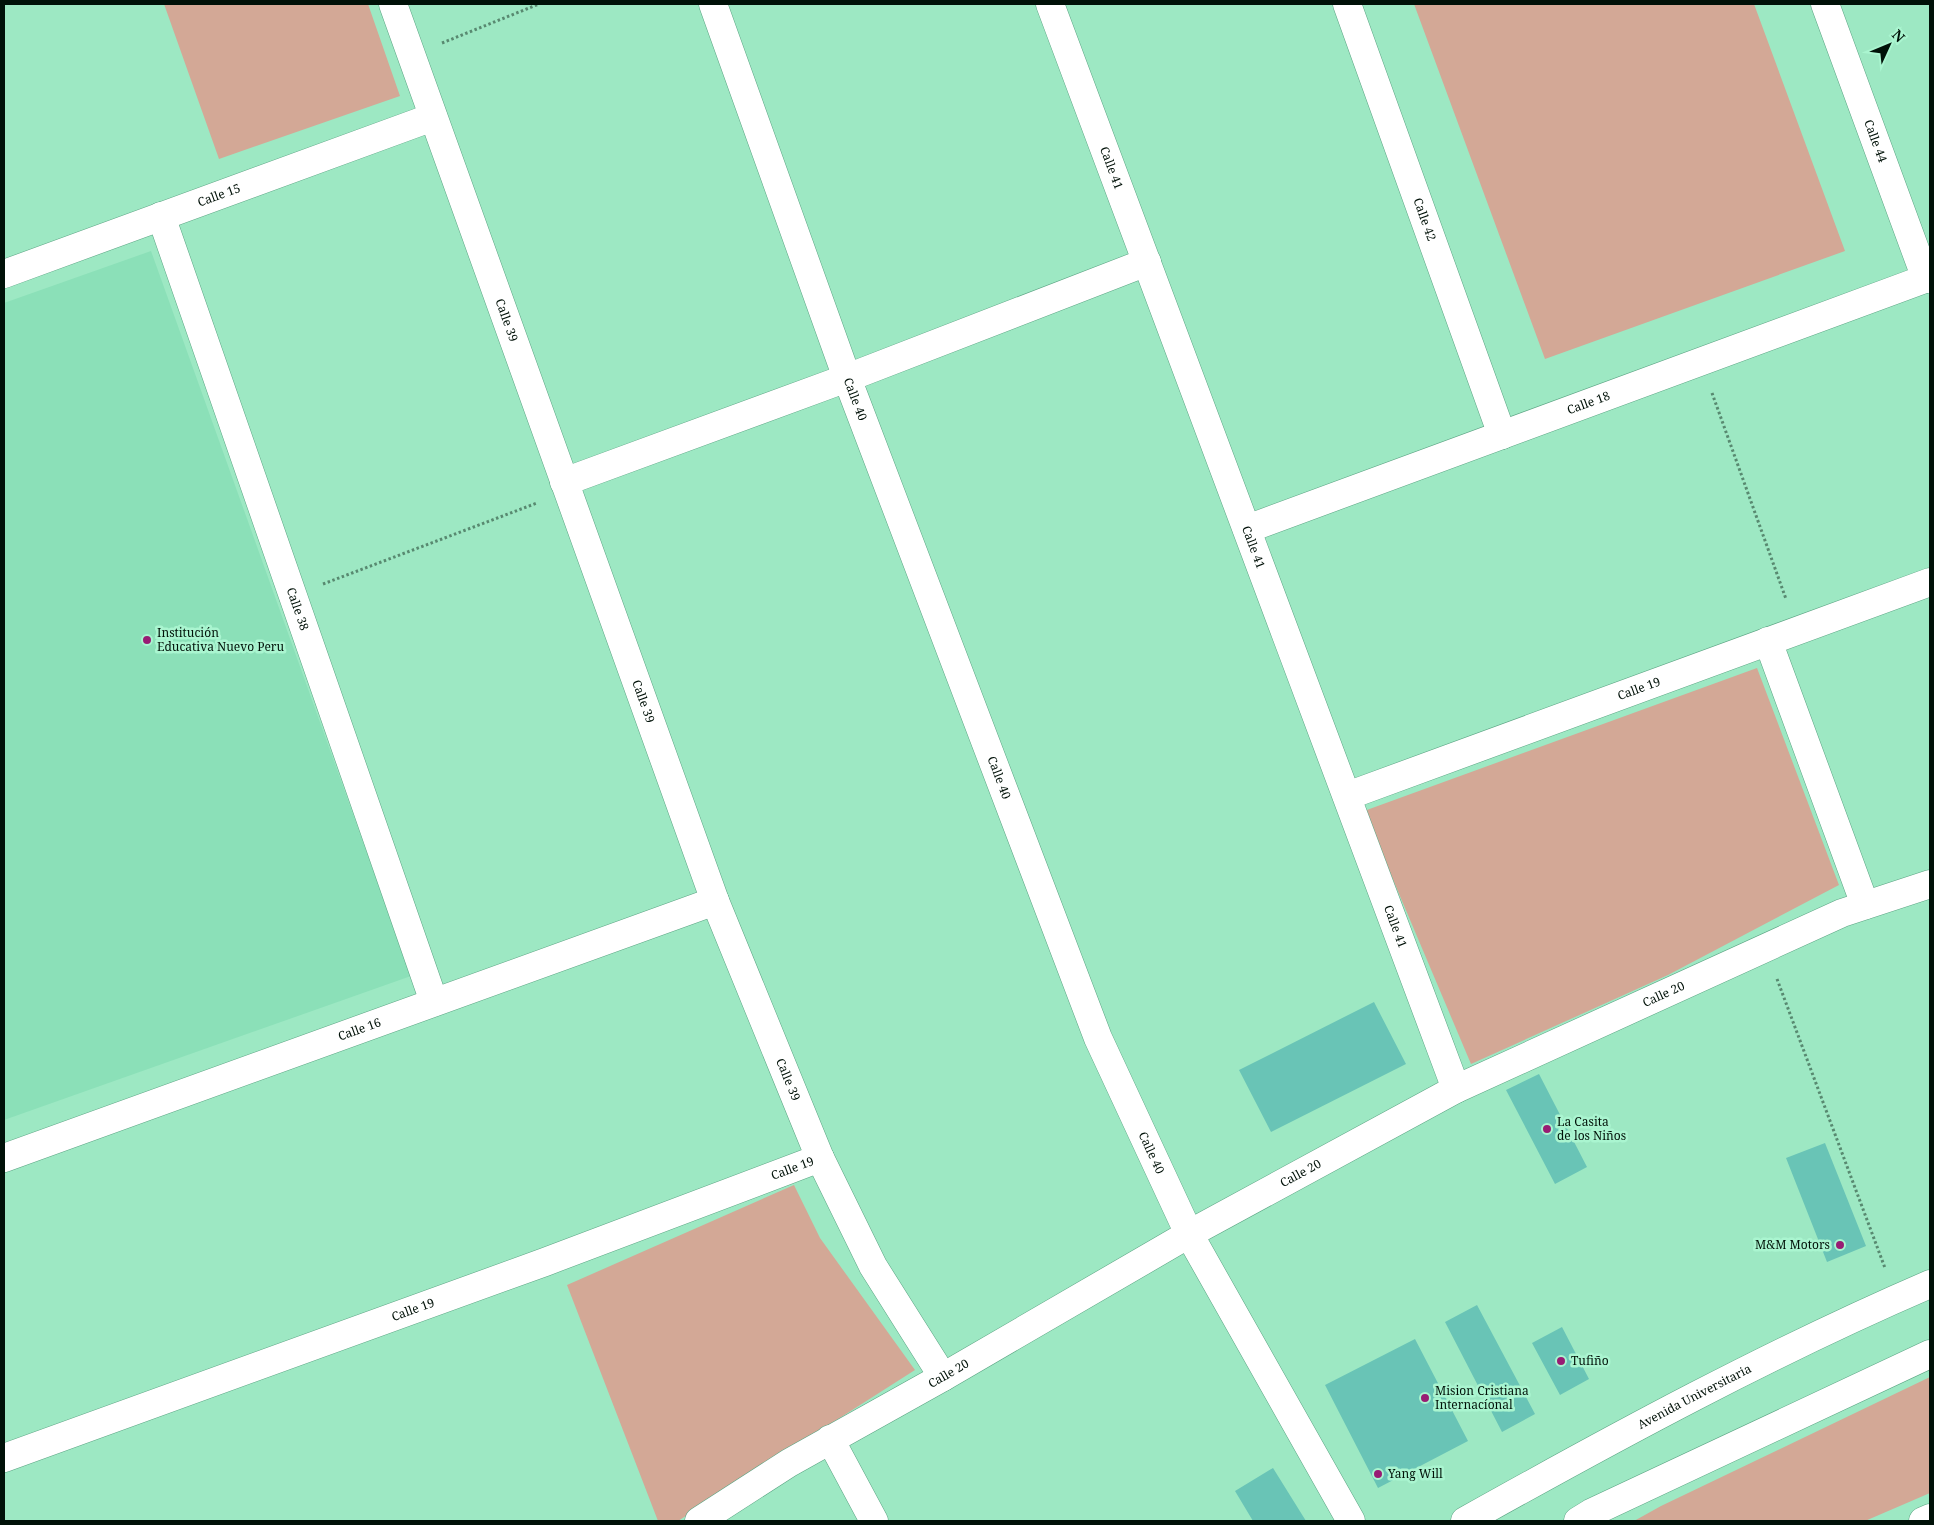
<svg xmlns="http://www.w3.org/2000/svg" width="1934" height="1525" viewBox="0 0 1934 1525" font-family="'Noto Serif',serif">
  <rect width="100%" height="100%" fill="#9de8c3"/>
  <!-- built -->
  <path fill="#8be0b8" d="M151,251L411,976L4,1120V303Z"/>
  <!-- green -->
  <path fill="#d3a896" d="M164,4H368L400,96L219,159Z
    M1414,4H1754L1845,251L1545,359Z
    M1757,668L1839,885L1668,975L1471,1064L1364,811Z
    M794,1185L820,1238L915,1370L678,1521H658L567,1285Z
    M1930,1377V1493L1865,1521H1634L1661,1506Z"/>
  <!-- building -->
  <path fill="#69c4b6" d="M1374,1002L1406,1064L1271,1132L1239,1070Z
    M1539,1074L1587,1167L1555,1184L1506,1090Z
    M1825,1143L1866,1246L1827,1262L1786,1158Z
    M1477,1305L1535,1414L1502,1432L1445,1322Z
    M1562,1327L1589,1379L1560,1395L1532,1343Z
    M1415,1339L1468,1441L1378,1488L1325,1385Z
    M1273,1468L1306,1521H1253L1235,1491Z"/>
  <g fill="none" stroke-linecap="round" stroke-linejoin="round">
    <!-- minor casing -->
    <g stroke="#5ba483" stroke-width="29">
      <g id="minor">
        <path id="s1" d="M393,4L715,901L820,1158L873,1266L943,1377"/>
        <path id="s2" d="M713,4L847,378L1098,1038L1189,1234L1351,1521"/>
        <path id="s3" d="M1050,4L1456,1089"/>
        <path id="s4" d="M1347,4L1502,435"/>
        <path id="s5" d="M1825,4L1926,279"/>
        <path id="s6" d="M161,216L434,1002"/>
        <path id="s7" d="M4,274L433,117"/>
        <path d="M564,482L847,378L1147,262"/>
        <path id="s8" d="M1247,529L1930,277"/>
        <path d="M1768,641L1865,905"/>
        <path id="s9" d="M1347,796L1930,582"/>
        <path id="s10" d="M4,1158L715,901"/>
        <path d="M830,1439L874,1521"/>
        <path id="s11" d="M4,1458L545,1262L820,1158"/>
        <path id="s12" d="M699,1521L789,1463L943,1377L1189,1234L1456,1089L1842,913L1930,884"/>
      </g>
    </g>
    <!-- secondary casing -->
    <g stroke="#5ba483" stroke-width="29">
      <g id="secondary">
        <path id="s13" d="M1465,1521C1617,1436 1770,1353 1930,1284"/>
      </g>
    </g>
    <!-- primary casing -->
    <g stroke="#5ba483" stroke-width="29">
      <path id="primary" d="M1578,1521L1591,1513L1930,1354
        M1923,1521L1930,1518"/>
    </g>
    <!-- path -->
    <path stroke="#588970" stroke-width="3" stroke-dasharray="2.5 2.5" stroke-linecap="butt" d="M442,43L539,4
      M1712,393L1786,599
      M323,584L537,503
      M1777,979L1885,1268"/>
    <!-- minor -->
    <use href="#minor" stroke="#fff" stroke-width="28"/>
    <!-- secondary -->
    <use href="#secondary" stroke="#fff" stroke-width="28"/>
    <!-- primary -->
    <use href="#primary" stroke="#fff" stroke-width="28"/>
  </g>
  <!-- markers -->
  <g fill="#981c74" stroke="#aaf5d0" stroke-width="2">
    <circle cx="147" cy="640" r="5"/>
    <circle cx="1547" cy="1129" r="5"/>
    <circle cx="1840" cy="1245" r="5"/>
    <circle cx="1561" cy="1361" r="5"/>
    <circle cx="1425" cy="1398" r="5"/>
    <circle cx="1378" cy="1474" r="5"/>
  </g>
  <g text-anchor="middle" stroke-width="5" stroke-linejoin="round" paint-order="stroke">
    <!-- street labels -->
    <g font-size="12" fill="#001108" stroke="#aaf5d0">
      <text dy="4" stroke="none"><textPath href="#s5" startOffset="146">Calle 44</textPath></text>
      <text dy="4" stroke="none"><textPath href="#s3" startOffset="175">Calle 41</textPath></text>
      <text dy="4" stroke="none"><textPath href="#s7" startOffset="229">Calle 15</textPath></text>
      <text dy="4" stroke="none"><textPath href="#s4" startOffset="229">Calle 42</textPath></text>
      <text dy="4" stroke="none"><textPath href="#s1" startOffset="336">Calle 39</textPath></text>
      <text dy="4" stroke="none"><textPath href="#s2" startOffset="420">Calle 40</textPath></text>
      <text dy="4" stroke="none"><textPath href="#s8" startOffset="364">Calle 18</textPath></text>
      <text dy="4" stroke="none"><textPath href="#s3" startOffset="580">Calle 41</textPath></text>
      <text dy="4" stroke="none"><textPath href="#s6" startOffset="416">Calle 38</textPath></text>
      <text dy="4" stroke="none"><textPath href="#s9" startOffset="311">Calle 19</textPath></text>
      <text dy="4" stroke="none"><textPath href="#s1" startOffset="741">Calle 39</textPath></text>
      <text dy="4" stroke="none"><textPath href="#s2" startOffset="825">Calle 40</textPath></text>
      <text dy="4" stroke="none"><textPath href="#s3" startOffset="985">Calle 41</textPath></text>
      <text dy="4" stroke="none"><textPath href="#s12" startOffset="1100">Calle 20</textPath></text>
      <text dy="4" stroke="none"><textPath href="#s10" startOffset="378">Calle 16</textPath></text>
      <text dy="4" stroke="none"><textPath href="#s1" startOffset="1146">Calle 39</textPath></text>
      <text dy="4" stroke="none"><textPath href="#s2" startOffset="1230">Calle 40</textPath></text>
      <text dy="4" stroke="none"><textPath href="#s11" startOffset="840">Calle 19</textPath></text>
      <text dy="4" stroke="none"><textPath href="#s12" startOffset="695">Calle 20</textPath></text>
      <text dy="4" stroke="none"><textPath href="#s11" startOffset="435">Calle 19</textPath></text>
      <text dy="4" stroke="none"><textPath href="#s12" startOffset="290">Calle 20</textPath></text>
      <text dy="4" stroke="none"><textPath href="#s13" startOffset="261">Avenida Universitaria</textPath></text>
    </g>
    <!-- poi labels -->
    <g font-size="12" fill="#001108" stroke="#aaf5d0" text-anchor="start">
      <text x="157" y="637">Institución<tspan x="157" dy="14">Educativa Nuevo Peru</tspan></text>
      <text x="1557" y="1126">La Casita<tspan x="1557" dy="14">de los Niños</tspan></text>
      <text x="1830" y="1249" text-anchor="end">M&amp;M Motors</text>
      <text x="1571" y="1365">Tufiño</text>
      <text x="1435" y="1395">Mision Cristiana<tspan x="1435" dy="14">Internacíonal</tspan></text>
      <text x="1388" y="1478">Yang Will</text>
    </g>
  </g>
  <!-- border -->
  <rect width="1934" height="1525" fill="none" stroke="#001108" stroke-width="10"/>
  <!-- north arrow -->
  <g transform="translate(1889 45) rotate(46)" stroke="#aaf5d0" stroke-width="4" paint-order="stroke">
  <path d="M0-4L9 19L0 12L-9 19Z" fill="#001108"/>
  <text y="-8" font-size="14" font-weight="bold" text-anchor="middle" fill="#001108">N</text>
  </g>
</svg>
